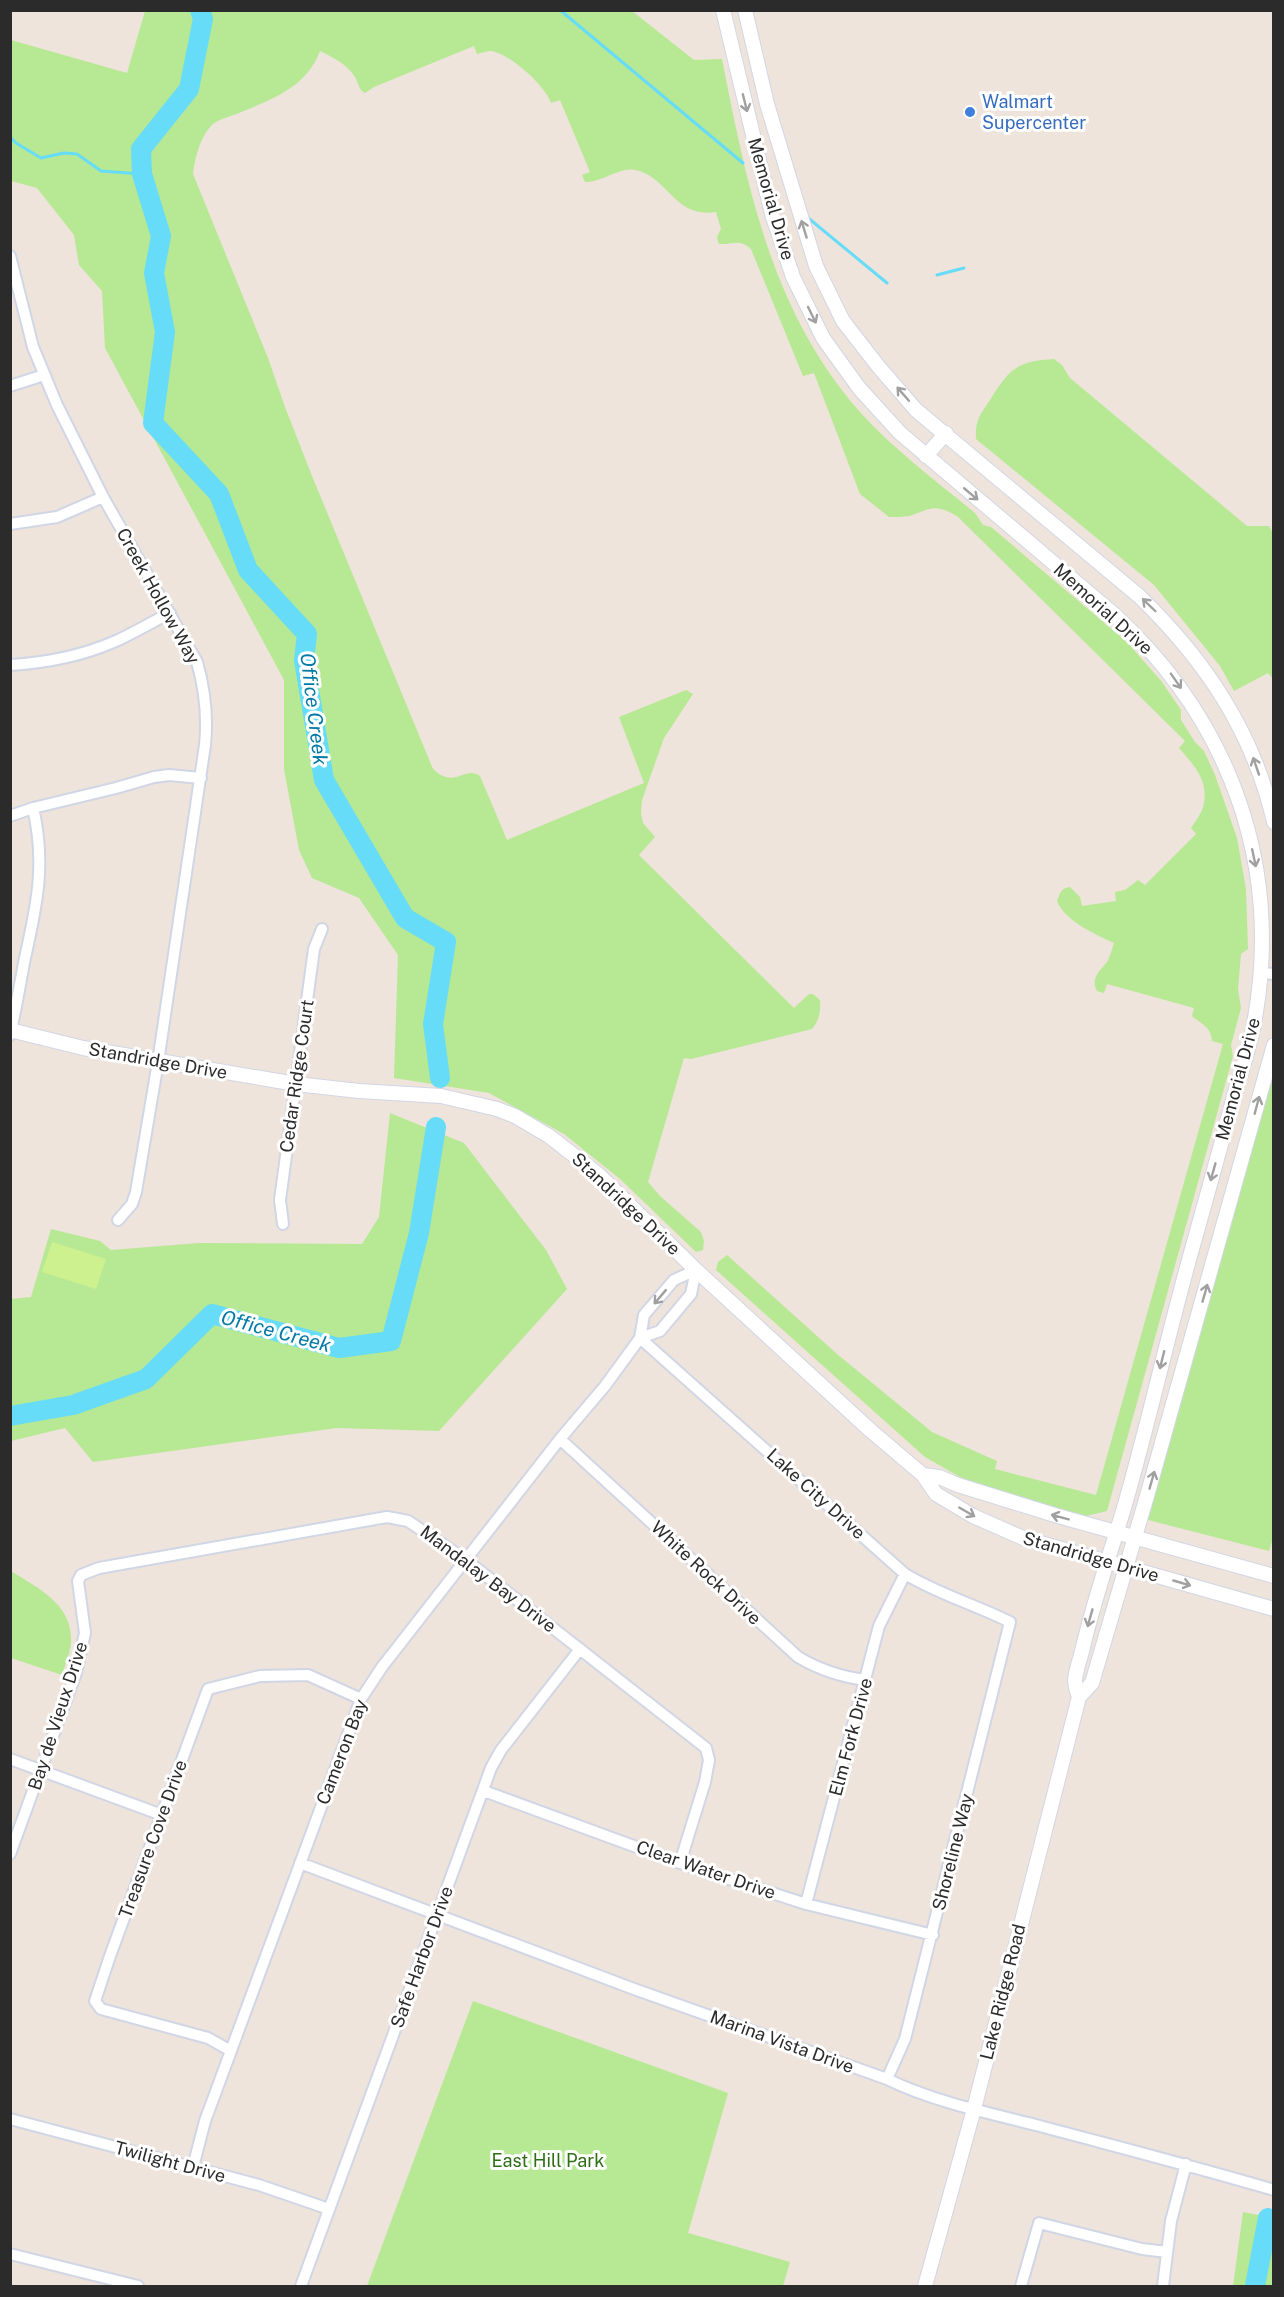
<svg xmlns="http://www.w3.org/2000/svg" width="1284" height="2297" viewBox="0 0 1284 2297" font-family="'Public Sans',sans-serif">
  <rect width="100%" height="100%" fill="#eee4db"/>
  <!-- green -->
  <path fill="#b7e894" d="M145,11H632L694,60L722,59C747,186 771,310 859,411C893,449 936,481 975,513L983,525L991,527L1127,642L1162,682L1181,710V720L1195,742L1204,751L1215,775L1237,838L1246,889L1248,949L1241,954L1238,989L1241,1008L1231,1045L1233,1056L1107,1511L1086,1516L993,1490L958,1476L925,1457L716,1270L718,1262L727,1255L837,1354L932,1432L997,1461L995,1469L1096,1495L1223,1044L1212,1041C1211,1026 1201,1024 1192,1016L1194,1008L1107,984L1104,993L1097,991C1090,978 1100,971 1107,962C1110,957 1112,949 1114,943C1095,934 1065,921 1057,901C1060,893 1061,888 1070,887L1080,897L1082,906L1116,901L1115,892L1125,890L1138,880L1145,885L1196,834L1191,828C1195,822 1201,814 1203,807C1210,782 1194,765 1179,748L1185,741L957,516C933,503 932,509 909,516C903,517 895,517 889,517L860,494L814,373L803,376L751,249C739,238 732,245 719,244L717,237L721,229L716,212C674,219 667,175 635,170C618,167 602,183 585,182L582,175L590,172L560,100L551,103C546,86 509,53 491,51C486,51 482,53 477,54L474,46L374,87L365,93C358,89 359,84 355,77C347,64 334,58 320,51C306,88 272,99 239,113C231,116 220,119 213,124C200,136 195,158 193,174L268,358L285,407L312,476L433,769C455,790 465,765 480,776L507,840L644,783L619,717L686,690L693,694L664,738L642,800L641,814L643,823L655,837L639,855L794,1008L809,994H813L820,1000C821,1011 819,1021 812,1029L691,1059L684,1058L648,1182L660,1196L701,1232L704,1241L703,1250L696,1252L620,1179L564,1134L489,1093L394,1078L398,955L359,898L312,878L299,850L284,769V680L105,348L102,291L79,265L74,235L37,188L11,181V40L127,73Z
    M1054,359L1062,365L1070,378L1247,526H1269L1274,535L1273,679L1268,673L1234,691L1220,666L1154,585L976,439C975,420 980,415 990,400C1009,369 1017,361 1054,359Z
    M1273,1069L1274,1535L1269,1551L1148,1520Z
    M390,1113L464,1143L546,1250L567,1289L439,1431L337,1428L93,1462L65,1428L11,1441V1299L31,1297L51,1229L100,1241L111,1250L199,1243L362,1244L379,1217Z
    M11,1571C39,1589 73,1604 71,1643C70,1653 65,1665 62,1675L11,1658Z
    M473,2001L728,2093L688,2233L790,2262L783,2286H367Z
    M1243,2212L1273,2218V2286H1233Z"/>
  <!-- pitch -->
  <path fill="#cef18f" d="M52,1242L106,1259L96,1289L42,1272Z"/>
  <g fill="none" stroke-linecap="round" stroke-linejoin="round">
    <!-- stream -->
    <path stroke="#66dcf8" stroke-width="3" d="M560,10L743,163
      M10,94V98
      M10,137L16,143L41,158L64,153L77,154L101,171L142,174
      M807,217L887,283
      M937,275L964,268"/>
    <!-- river -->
    <path stroke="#66dcf8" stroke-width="20" d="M200,10L203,19L189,89L141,149L142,174L161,236L154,273L165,332L153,423L219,494L248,570L307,634L304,660L324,780L405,918L446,942L433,1024L440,1078
      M10,1416L73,1405L146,1379L212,1314L339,1348L391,1341L419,1233L436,1127
      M1255,2286L1268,2218"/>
    <!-- minor casing -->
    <g stroke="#d1d6e5" stroke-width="14">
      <path id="minor" d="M10,256L33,347L57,405L103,497L197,662C205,690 208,716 205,745L158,1062L136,1192L132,1204L118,1220
        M10,386L44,375
        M10,524L57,517L103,497
        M10,665C45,663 84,655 116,641C134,633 152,622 170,613
        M10,816L33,808L116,788L154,777L169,775L201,778
        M1261,973L1274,974
        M10,1035C16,1009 20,983 25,958C37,904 46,863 33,808
        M283,1224L280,1200L314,949L322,929
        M640,1338L905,1574C938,1594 976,1605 1010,1622L905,2039L887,2079
        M640,1338L660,1331L691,1294L696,1270
        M560,1439L798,1657C820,1670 841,1677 866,1680
        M10,1759L162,1815
        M484,1791L680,1863L806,1904L933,1935
        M10,1854L76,1673L85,1633L78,1581L81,1575L99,1568L387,1517L408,1521L466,1560L706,1748L709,1760L705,1782L680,1863
        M300,1863L634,1989L887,2079C934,2102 989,2113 1040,2126C1118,2147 1196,2167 1274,2190
        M806,1904L879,1626L905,1574
        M231,2051L208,2038L101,2009L95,2001L110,1956L208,1689L260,1676L308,1675L361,1699
        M10,2119L259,2185L329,2209
        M193,2167L205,2121L361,1699L382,1667L560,1439L605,1386L640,1338L644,1315L674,1280L696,1270
        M10,2254L138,2286
        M301,2286L491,1768L501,1750L580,1649
        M1021,2286L1039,2223L1142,2249L1167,2252
        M1163,2286L1171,2221L1186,2164"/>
    </g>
    <!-- tertiary casing -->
    <g stroke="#d1d6e5" stroke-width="16">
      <path id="tertiary" d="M723,10L772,214L793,277L823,338L859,388L900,433L1116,616C1233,725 1284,871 1253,1029C1248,1051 1241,1074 1234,1096C1222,1142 1209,1188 1196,1235C1170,1325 1150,1418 1124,1508C1110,1554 1094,1600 1083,1647C1081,1657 1076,1669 1075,1680C1075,1686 1077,1692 1079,1697
        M745,10L767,104L816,266L843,321L878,366L916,410L1139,596C1205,660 1253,731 1274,822
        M926,456L946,433
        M10,1030L83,1048L296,1084L359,1091L441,1096L497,1109L515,1116L549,1136L599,1175L696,1270L870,1430L923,1475L936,1494L973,1516L1023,1538L1274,1609
        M923,1475L939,1477L958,1485L1058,1516L1274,1576
        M925,2286L974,2109L1079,1697L1092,1683L1147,1496L1274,1045"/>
    </g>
    <!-- minor -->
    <use href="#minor" stroke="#fff" stroke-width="10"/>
    <!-- tertiary -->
    <use href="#tertiary" stroke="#fff" stroke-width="14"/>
  </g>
  <!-- one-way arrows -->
  <defs><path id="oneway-shaft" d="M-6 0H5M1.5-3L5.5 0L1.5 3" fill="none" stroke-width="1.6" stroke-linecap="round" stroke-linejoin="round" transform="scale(1.5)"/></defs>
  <g stroke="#a0a0a0">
    <use href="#oneway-shaft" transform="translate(745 103) rotate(76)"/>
    <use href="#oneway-shaft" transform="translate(804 229) rotate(-107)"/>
    <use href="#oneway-shaft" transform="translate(812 315) rotate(64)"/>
    <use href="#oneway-shaft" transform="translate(903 394) rotate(-131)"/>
    <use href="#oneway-shaft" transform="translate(971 494) rotate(40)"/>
    <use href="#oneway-shaft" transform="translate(1149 605) rotate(-136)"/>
    <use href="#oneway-shaft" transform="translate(1176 681) rotate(55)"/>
    <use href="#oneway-shaft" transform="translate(1256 766) rotate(-109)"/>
    <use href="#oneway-shaft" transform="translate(1254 858) rotate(78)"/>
    <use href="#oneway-shaft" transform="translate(1257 1105) rotate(-75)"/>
    <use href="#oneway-shaft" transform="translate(1213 1172) rotate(106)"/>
    <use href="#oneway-shaft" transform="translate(1205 1293) rotate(-74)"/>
    <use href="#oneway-shaft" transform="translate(660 1297) rotate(130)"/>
    <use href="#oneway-shaft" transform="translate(1162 1360) rotate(104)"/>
    <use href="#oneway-shaft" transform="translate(1152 1480) rotate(-74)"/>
    <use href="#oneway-shaft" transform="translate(967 1512) rotate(30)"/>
    <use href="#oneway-shaft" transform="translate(1060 1517) rotate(-165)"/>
    <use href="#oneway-shaft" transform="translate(1182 1583) rotate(16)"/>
    <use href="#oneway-shaft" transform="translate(1090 1618) rotate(106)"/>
  </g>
  <!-- markers -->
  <circle fill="#3f7fe0" stroke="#fff" stroke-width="2" cx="970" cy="112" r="6"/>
  <g text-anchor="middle" stroke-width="6" stroke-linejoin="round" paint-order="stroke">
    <!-- shop labels -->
    <g font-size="18" fill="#366cbe" stroke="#fff" text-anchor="start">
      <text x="982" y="108">Walmart<tspan x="982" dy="21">Supercenter</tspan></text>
    </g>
    <!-- street labels -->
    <g font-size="18" fill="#2b2b2b" stroke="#fff">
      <text transform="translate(771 199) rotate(74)" y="6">Memorial Drive</text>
      <text transform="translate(158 596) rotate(61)" y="6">Creek Hollow Way</text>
      <text transform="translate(1103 609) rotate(42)" y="6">Memorial Drive</text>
      <text transform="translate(158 1061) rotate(10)" y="6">Standridge Drive</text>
      <text transform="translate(297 1076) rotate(-82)" y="6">Cedar Ridge Court</text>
      <text transform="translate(1238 1079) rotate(-75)" y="6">Memorial Drive</text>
      <text transform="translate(626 1204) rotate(43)" y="6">Standridge Drive</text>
      <text transform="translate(816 1494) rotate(42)" y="6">Lake City Drive</text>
      <text transform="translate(1091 1557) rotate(16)" y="6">Standridge Drive</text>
      <text transform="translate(706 1573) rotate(43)" y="6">White Rock Drive</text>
      <text transform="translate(488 1579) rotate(37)" y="6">Mandalay Bay Drive</text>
      <text transform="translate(58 1716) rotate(-72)" y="6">Bay de Vieux Drive</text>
      <text transform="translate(851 1737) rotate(-75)" y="6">Elm Fork Drive</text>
      <text transform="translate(342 1752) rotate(-69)" y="6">Cameron Bay</text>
      <text transform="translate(153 1839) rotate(-70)" y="6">Treasure Cove Drive</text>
      <text transform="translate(953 1852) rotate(-76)" y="6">Shoreline Way</text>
      <text transform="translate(706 1870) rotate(19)" y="6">Clear Water Drive</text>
      <text transform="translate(422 1957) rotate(-70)" y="6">Safe Harbor Drive</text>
      <text transform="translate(1003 1992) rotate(-76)" y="6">Lake Ridge Road</text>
      <text transform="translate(782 2042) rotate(20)" y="6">Marina Vista Drive</text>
      <text transform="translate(170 2162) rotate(15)" y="6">Twilight Drive</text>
    </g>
    <!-- park labels -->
    <g font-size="18" fill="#2e6e15" stroke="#fff">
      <text x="548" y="2167">East Hill Park</text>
    </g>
    <!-- water labels -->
    <g font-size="20" font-style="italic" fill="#037aa6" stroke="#fff">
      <text transform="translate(314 709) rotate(83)" y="7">Office Creek</text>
      <text transform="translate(276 1331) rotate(15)" y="7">Office Creek</text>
    </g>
  </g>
  <!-- border -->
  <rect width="1284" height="2297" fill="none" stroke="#2b2b2b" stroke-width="24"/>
</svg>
